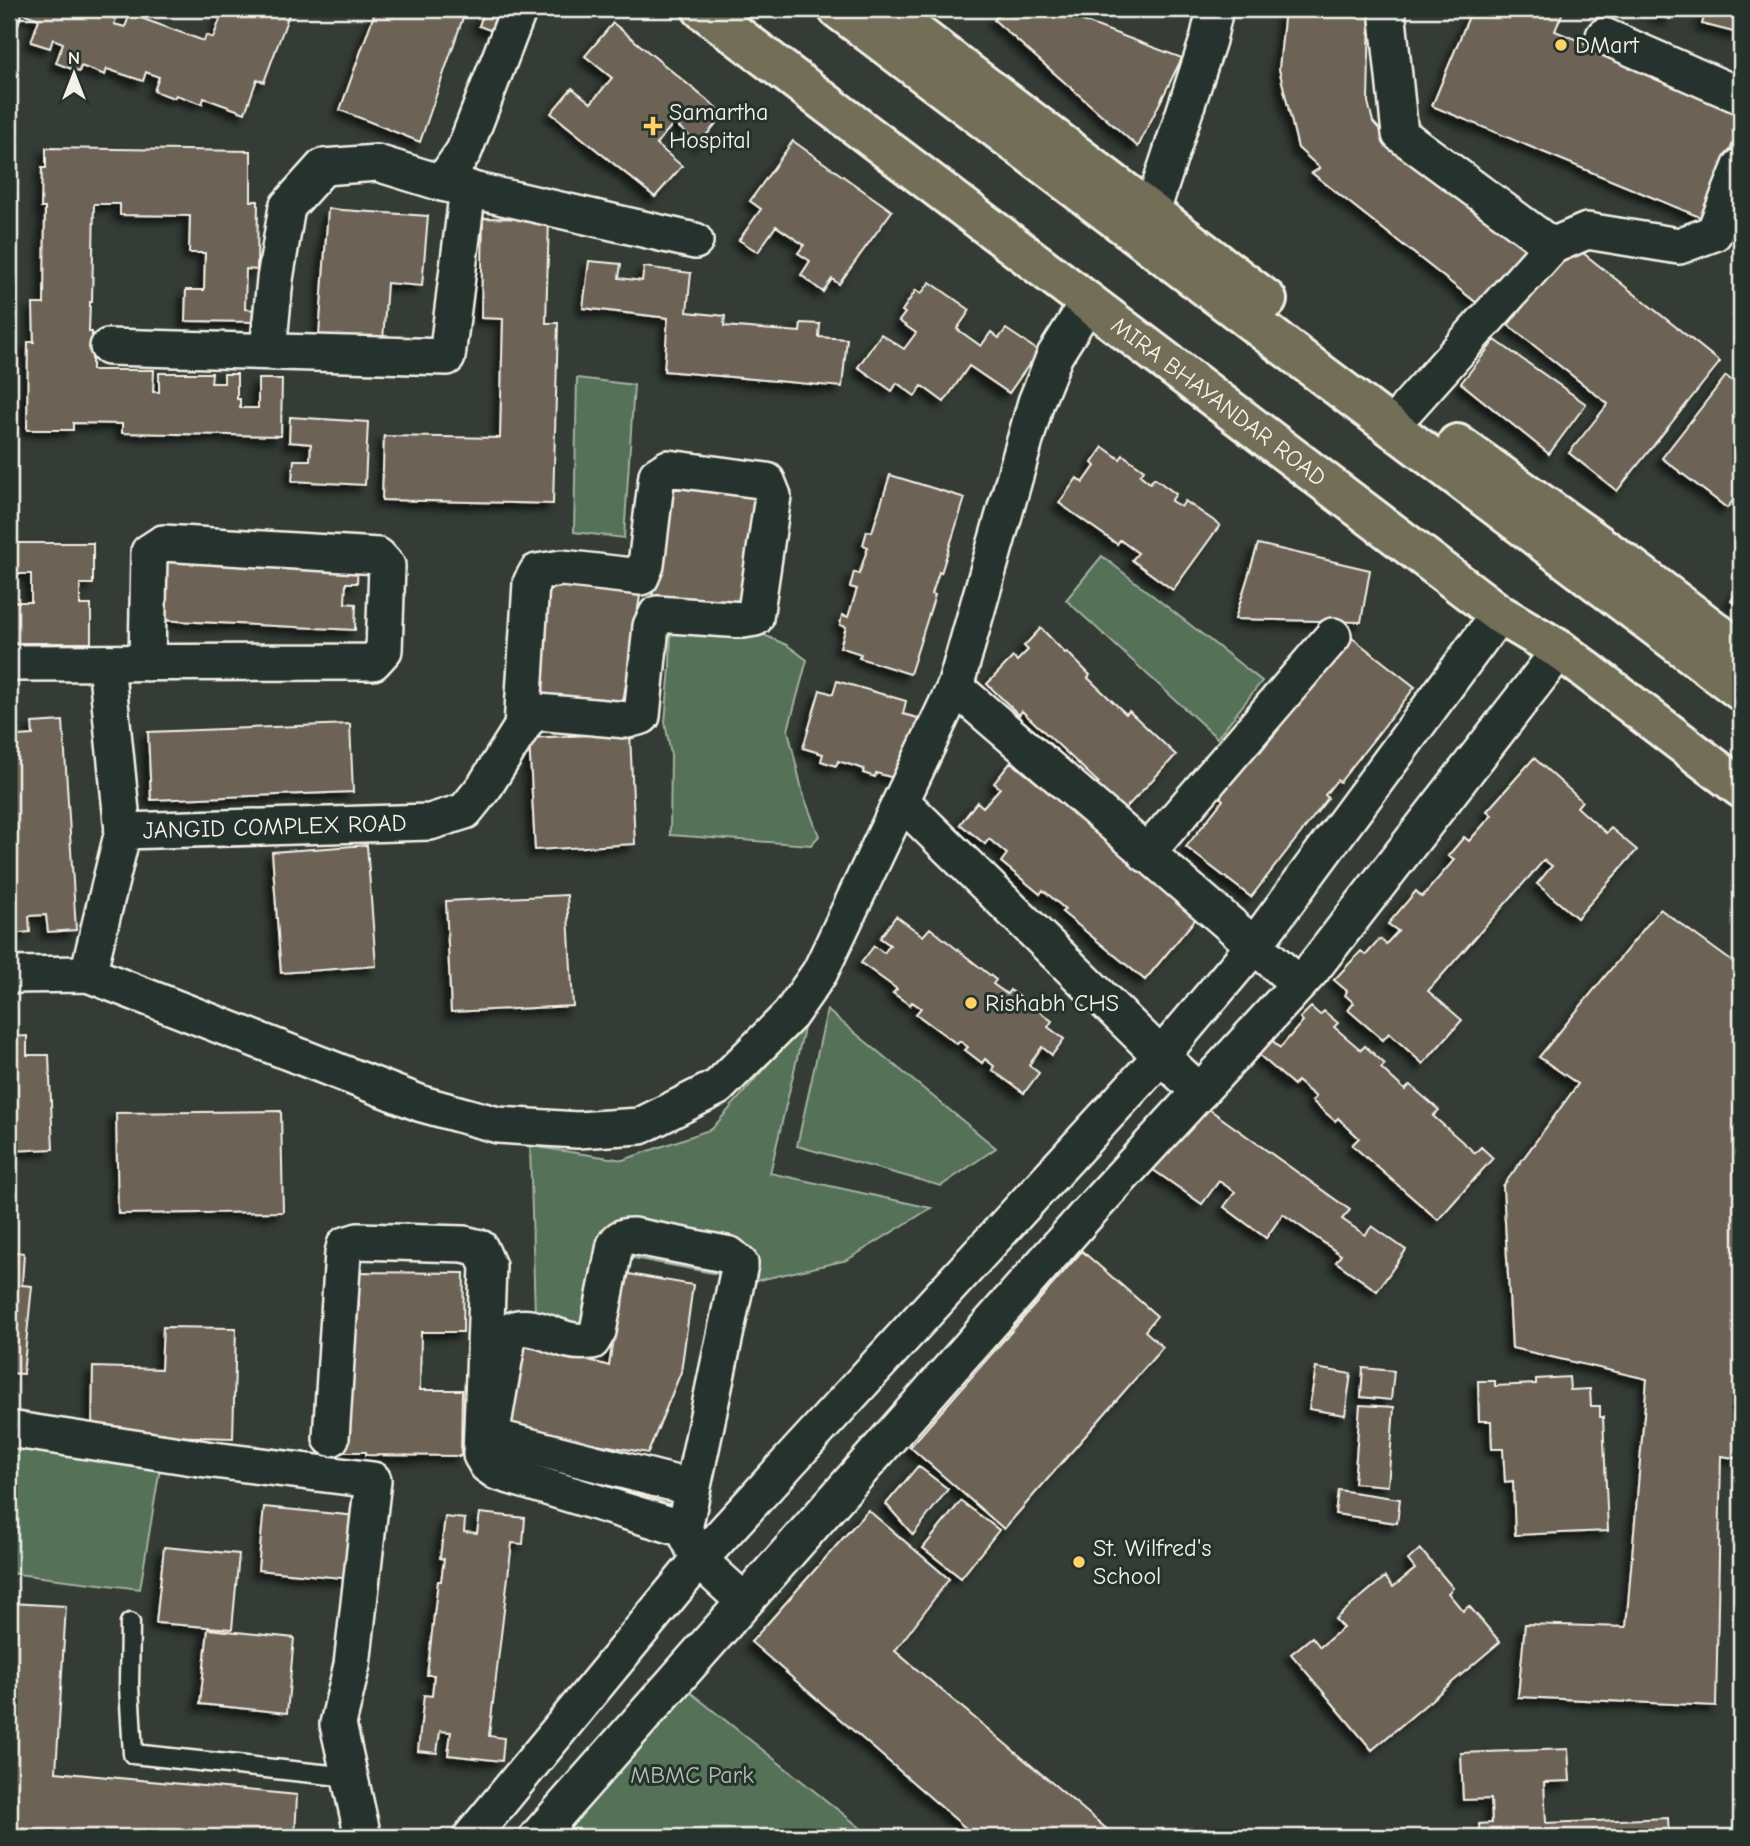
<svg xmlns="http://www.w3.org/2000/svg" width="1750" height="1846" viewBox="0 0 1750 1846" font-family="'Comic Neue',sans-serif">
  <defs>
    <filter id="shadow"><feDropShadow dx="-6" dy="6" stdDeviation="3.5" flood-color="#0009"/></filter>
  </defs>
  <rect width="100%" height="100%" fill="#343c35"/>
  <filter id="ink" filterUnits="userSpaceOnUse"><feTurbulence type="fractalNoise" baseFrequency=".0143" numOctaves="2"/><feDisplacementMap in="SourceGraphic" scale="14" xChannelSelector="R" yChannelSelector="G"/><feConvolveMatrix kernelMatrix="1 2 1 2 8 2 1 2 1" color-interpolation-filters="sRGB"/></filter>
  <g filter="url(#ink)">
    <!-- green -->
    <path fill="#547159" stroke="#a4b1a0" stroke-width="2" d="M577,378L634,385L624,538L574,532Z
      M1102,556L1262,681L1217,738L1066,600Z
      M671,622L755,631L787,645L807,660L788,730L803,794L819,836L811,845L670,835L671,755L665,722L670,668Z
      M827,1010L996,1148L941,1186L797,1146Z
      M806,1020L770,1173L931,1208L847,1260L755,1281L607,1253L585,1332L535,1315L530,1146L623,1160L712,1129Z
      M9,1448L160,1468L140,1589L9,1573Z
      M681,1685L872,1837H558Z"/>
    <!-- building -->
    <path fill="#6c6255" stroke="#f4f1e8" stroke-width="2" filter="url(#shadow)" d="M9,9H87L116,19L114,24L125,27L130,14L204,41L206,35L213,38L222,14L220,13L221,9H291L264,82L257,79L245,113L204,98L202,104L176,95L174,98L154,91L159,77L146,72L143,81L107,69L105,75L81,66L79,72L56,63L63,43L53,39L50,48L31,42L39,19L22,13L14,36L9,34Z
      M376,9H466L420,142L340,110Z
      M485,9H513L503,35L479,26Z
      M1003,9H1051L1182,58L1138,147L994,20Z
      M1285,9H1370L1368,102L1373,122L1390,141L1538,248L1487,311L1312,173L1320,168L1298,148L1279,69Z
      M1472,9H1564L1555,31L1741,107V124L1702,218L1432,106Z
      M1642,9H1673L1670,19Z
      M1706,9H1741V34L1702,24Z
      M613,23L724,114L699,144L674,123L656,144L682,166L655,197L551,113L572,88L591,103L612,78L585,56Z
      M793,141L892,211L839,284L832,279L823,292L801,275L810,261L798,253L804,245L776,226L758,252L739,240L761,209L750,201Z
      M46,148L251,151V201H258L257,270L246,269L245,309L256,310V322L185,321L186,290H204L205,253H189L190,216L120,215V204H94L92,302H90L89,332H92V370H154L153,392H159V373H212L211,383H224V374H237V399H240V408H258V379H282L281,436L122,433V424L73,423V430H27L28,342H34L33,304H44L45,208H41L42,168H46Z
      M328,209L428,216L422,286L387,283L383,341L319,336Z
      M483,218L549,219L546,323H558L553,504L382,500L384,436L500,438L503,319L481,318Z
      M1573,245L1720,362L1617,491L1569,453L1608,404L1508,325Z
      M589,261L621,264L619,278L642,281L644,267L691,273L687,312L725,316L724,326L800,332L801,323L820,324L819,337L847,339L842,387L664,371L668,318L583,308Z
      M930,282L970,310L957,329L981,346L991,332L999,338L1006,329L1049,358L1041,370L1030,363L1009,393L969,366L944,402L922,386L915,396L897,383L892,391L858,367L881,334L904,349L916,333L899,321L905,313L902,311L916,290L921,294Z
      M1495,340L1586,404L1549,454L1461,383Z
      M1726,376L1741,388V490L1727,508L1662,458Z
      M290,417L368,422L365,485L292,481L294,460H310L311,444L289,442Z
      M1103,447L1120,459L1123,455L1144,470L1140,475L1150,483L1154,478L1176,494L1171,501L1181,507L1185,501L1220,525L1173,590L1132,560L1138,553L1120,540L1117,544L1059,503L1077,478L1083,483L1095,466L1092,463Z
      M890,475L965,498L941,573L939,572L932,594L935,595L910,674L859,658L861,654L840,647L846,627L840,625L842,615L848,617L857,589L850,587L854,572L859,574L868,547L863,545L867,531L872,532Z
      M666,478L761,488L747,611L652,600Z
      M9,543H93V584H80V605H91V643H9V600H15V602H31V574H9Z
      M1258,544L1370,570L1361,622L1235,619Z
      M161,552L358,560L357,583H346L345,603L356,604L355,630L157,620Z
      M546,582L640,596L622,709L529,695Z
      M1741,585V608L1731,601Z
      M1041,628L1065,653L1067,652L1090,675L1088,678L1126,714L1129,711L1176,755L1123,811L1094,789L1099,783L1022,711L1019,715L987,684L1013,657L1017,661L1028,650L1024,646Z
      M1351,637L1415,687L1340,782L1337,780L1325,795L1328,798L1251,897L1186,847L1223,800L1220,797L1256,750L1260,752L1279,729L1275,726L1313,684Z
      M837,681L906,701L903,714L918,718L901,780L876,773L875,777L863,773L864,769L838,761L836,766L821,761L823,754L803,748L820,690L833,694Z
      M63,721L76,930L48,932L46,915L29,916L30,932L9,934V724H17L18,736L33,735L32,723Z
      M350,724L353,792L151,800L148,732Z
      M630,733L635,844L535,850L529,738Z
      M1534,758L1582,801L1577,807L1606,833L1611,828L1637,850L1577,918L1537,884L1552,866L1544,860L1428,991L1462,1020L1423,1064L1389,1033L1383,1040L1348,1010L1354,1003L1345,995L1347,991L1334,980L1361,951L1366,955L1380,939L1386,944L1398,931L1388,924L1416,891L1422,897L1454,860L1448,856L1464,837L1469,841L1492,815L1487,811Z
      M1011,762L1199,915L1145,980L1062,912L1065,909L1043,890L1040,894L1001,862L1007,854L989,839L985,844L960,824L977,802L983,807L1000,788L994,783Z
      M367,845L376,966L281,973L272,852Z
      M567,895L573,1006L451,1012L446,901Z
      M1660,909L1741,968V1459L1721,1456L1716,1706L1518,1697L1525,1624L1626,1627L1647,1379L1512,1348L1503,1186L1578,1084L1539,1057Z
      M896,916L923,936L930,928L996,980L993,984L1007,994L1010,990L1052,1021L1048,1027L1064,1039L1052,1055L1042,1047L1029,1065L1039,1073L1024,1093L992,1070L994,1066L985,1059L982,1063L965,1050L968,1047L960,1041L957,1044L916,1014L921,1008L912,1002L910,1005L893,993L897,989L861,963L874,946L884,953L890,945L880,938Z
      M1311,1007L1320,1015L1324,1011L1338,1023L1334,1027L1361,1050L1365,1046L1385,1064L1381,1068L1405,1090L1410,1085L1439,1110L1433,1116L1475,1153L1481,1147L1493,1158L1438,1220L1352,1145L1359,1138L1338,1118L1335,1121L1312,1101L1316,1097L1297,1081L1294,1085L1259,1055L1272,1040L1280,1048L1303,1021L1300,1018Z
      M27,1036V1055H49L53,1149L9,1151V1037Z
      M1199,1102L1350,1210L1342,1219L1365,1235L1372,1226L1406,1250L1377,1291L1336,1262L1341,1255L1283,1214L1266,1238L1224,1207L1235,1192L1219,1181L1202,1204L1152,1169Z
      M281,1111L283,1212L118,1214L116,1113Z
      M9,1251L24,1253L22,1285L32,1286L23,1374L9,1373Z
      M1082,1251L1157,1316L1145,1331L1163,1347L1004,1529L910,1447Z
      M351,1272L464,1273L463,1332H421L420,1390H462L461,1456L366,1455V1452H345L347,1306H359V1295L351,1294Z
      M623,1273L693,1285L681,1372L648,1453L506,1428L520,1340L609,1366Z
      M163,1327L236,1328L233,1438L92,1434L93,1367L161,1369Z
      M1316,1368L1351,1374L1345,1415L1309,1409Z
      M1363,1368L1394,1371L1391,1400L1361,1397Z
      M1569,1377L1570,1390L1590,1389L1591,1406H1600V1417H1603L1608,1531L1515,1535L1513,1481L1505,1482L1503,1449H1492L1491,1421H1479L1478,1381H1495V1386L1536,1384V1379Z
      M1360,1405L1394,1407L1388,1486L1354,1483Z
      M918,1466L948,1489L913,1535L886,1504Z
      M1338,1490L1400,1499L1397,1523L1335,1514Z
      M961,1501L999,1530L961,1578L923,1548Z
      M264,1507L357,1516L352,1579L258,1570Z
      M868,1510L949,1579L895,1651L1114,1835L1112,1837H976L751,1642Z
      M480,1513L525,1518L523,1544L512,1543L489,1736L504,1738L502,1761L448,1755L451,1732L440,1731L437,1753L418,1751L424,1695L432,1696L434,1675H427L438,1581H441L444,1559L440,1558L445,1517L465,1519L464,1532L477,1533Z
      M164,1547L239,1554L232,1629L156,1623Z
      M1420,1549L1453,1588L1448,1593L1463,1611L1469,1606L1500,1642L1372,1750L1291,1654L1312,1637L1320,1647L1343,1628L1335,1619L1385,1577L1393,1587L1415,1569L1408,1560Z
      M9,1603L66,1606L56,1772L297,1795L295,1837H96L9,1827Z
      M208,1629L294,1638L287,1713L200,1704Z
      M1568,1749L1570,1781L1544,1782L1546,1823L1668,1818L1669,1837H1480L1479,1824L1492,1823L1491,1799L1463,1800L1461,1753Z"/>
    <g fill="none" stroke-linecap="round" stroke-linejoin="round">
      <!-- lane casing -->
      <g stroke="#f4f1e8" stroke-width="23">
        <path id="lane" d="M130,1623L129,1686L133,1754L350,1777"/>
      </g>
      <!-- street casing -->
      <g stroke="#f4f1e8" stroke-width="40">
        <g id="street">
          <path d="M1387,9L1400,134L1552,246"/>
          <path d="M1604,36L1741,96"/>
          <path d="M442,183L464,151L519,9"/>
          <path d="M1152,211L1208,40L1215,9"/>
          <path d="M108,347L447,357L468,188"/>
          <path d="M268,351L275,279L287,207L323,167L377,163L442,183L695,241"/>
          <path d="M1407,408L1552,246L1587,231L1679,246L1714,233L1741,166"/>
          <path d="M9,663L373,662L384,650L387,566L378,556L163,543L149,552L147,663"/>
          <path d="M106,663L123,831"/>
          <path d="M955,687L1299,984"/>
          <path d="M901,801L1161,1056L1200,1092"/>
          <path d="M1146,854L1333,636"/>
          <path id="s1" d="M88,974L123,831L430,822L465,811L485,786L522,727L526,720L538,712L627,720L642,716L651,626L657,614L743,620L755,618L773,496L767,481L668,468L657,475L646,565L641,577L562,568L537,572L531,583L522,727"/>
          <path d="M9,975L88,974L422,1104L498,1125L577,1130L640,1126L718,1087L790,1015L820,972L955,687L1036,402L1055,355L1089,301"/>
          <path d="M9,1429L206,1459L373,1480L352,1665L338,1724L363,1837"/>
          <path d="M331,1438L343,1253L345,1245L358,1241L464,1244L480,1248L488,1266L481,1455L487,1465L497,1472L684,1529L699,1560L744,1601"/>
          <path d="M684,1529L740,1264L730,1255L633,1236C624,1236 619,1237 615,1245L598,1331L592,1341C584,1342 577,1342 569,1340C551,1336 530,1322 512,1330L508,1338L492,1430L495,1436L501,1439L692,1488"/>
          <path d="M471,1837L699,1560L1161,1056L1253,947L1499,614"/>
          <path d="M537,1837L1087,1214L1311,971L1560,650"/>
        </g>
      </g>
      <!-- primary casing -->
      <g stroke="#f4f1e8" stroke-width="44">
        <g id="primary">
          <path id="s2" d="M702,9L1499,614L1560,650L1741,788"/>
          <path d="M838,9L1741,691"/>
          <path d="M884,9L1267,300"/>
          <path d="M1457,444L1633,569L1741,651"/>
        </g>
      </g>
      <!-- lane -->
      <use href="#lane" stroke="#26332d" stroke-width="18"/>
      <!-- street -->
      <use href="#street" stroke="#26332d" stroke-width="35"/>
      <!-- primary -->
      <use href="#primary" stroke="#726e59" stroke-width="38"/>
    </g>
  </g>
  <!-- markers -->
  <g fill="#ffd166" stroke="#26332d" stroke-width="2.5">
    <circle cx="1561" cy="45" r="7"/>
    <path d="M649.5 115.5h7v7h7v7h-7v7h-7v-7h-7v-7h7z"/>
    <circle cx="971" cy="1003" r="7"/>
    <circle cx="1079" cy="1562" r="7"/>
  </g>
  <g text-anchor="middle" stroke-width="6" stroke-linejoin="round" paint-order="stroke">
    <!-- poi labels -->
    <g font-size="24" fill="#f4f1e8" stroke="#26332d" text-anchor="start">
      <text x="1575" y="53">DMart</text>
      <text x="669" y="120">Samartha<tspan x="669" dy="28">Hospital</tspan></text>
      <text x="985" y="1011">Rishabh CHS</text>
      <text x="1093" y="1556">St. Wilfred's<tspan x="1093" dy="28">School</tspan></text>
    </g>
    <!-- street labels -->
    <g font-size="24" fill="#f4f1e8" stroke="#26332d">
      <text dy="8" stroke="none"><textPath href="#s2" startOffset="649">MIRA BHAYANDAR ROAD</textPath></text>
      <text dy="8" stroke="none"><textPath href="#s1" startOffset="299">JANGID COMPLEX ROAD</textPath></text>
    </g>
    <!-- park labels -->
    <g font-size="24" fill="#b4beaf" stroke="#26332d">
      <text x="692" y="1783">MBMC Park</text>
    </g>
  </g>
  <!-- margin -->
  <rect width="1750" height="1846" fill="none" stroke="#26332d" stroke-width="35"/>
  <rect x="18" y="18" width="1715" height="1811" fill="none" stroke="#f4f1e8" stroke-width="2.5" filter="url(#ink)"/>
  <!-- north arrow -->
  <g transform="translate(74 74)" stroke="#26332d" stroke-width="5" paint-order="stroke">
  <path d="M0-5L12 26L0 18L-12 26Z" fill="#f4f1e8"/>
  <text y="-10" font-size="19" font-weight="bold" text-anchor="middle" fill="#f4f1e8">N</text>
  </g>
</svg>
